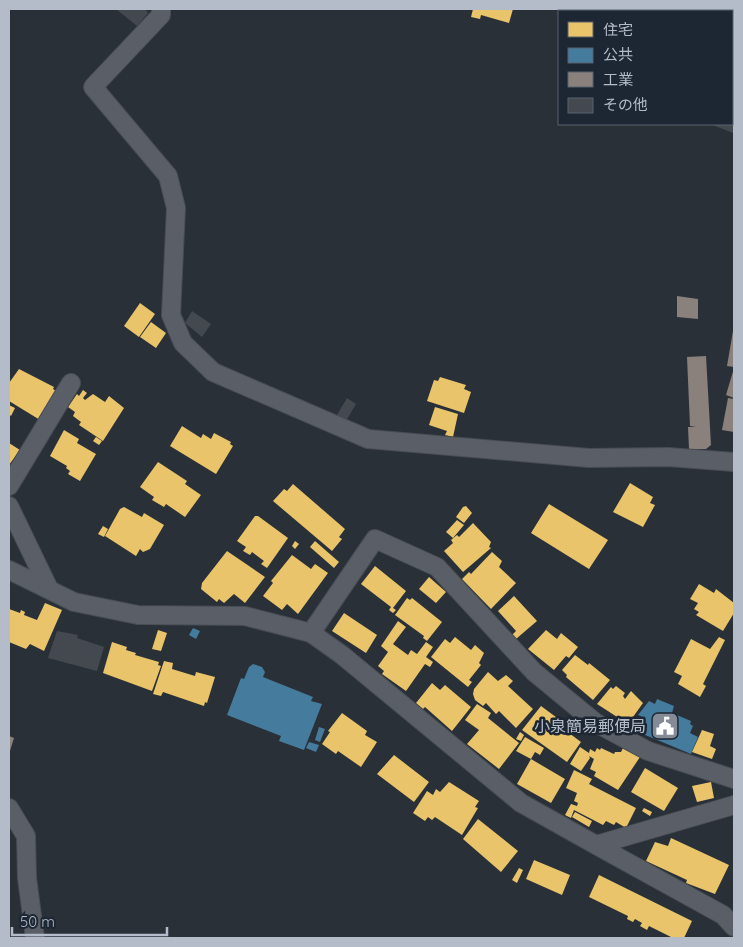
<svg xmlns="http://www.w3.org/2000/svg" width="743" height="947" viewBox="0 0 743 947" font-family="Quicksand,'Noto Sans JP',sans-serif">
  <rect width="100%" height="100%" fill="#2a3038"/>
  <!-- homes -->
  <path fill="#e9c46a" d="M473,9H513L509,23L481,15L480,19L471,17Z
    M140,303L155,314L139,337L124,326Z
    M151,322L166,333L156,348L140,337Z
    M19,369L54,387L53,389L56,391L40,420L9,401V383Z
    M440,377L466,385L464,389L471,392L464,413L427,401L434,380L438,381Z
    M83,390L87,393L83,398L85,400L93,394L105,402L109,396L124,408L103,441L79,425L81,422L73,416L75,412L68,407L77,394L79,396Z
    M9,405L15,408L11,416L9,414Z
    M435,407L458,414L453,437L445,435L447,431L429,425Z
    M182,426L201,438L203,434L211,439L214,433L231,442L230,444L233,446L216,474L170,446Z
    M64,430L79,439L77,443L96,454L80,481L68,474L70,471L66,468L67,466L50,456Z
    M96,437L102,441L99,445L93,441Z
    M9,443L20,450L9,465Z
    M158,462L187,481L185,484L201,495L185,517L166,504L164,507L152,500L154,497L140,487Z
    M630,483L653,497L650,503L655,505L643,527L613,512Z
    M293,484L345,529L339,537L342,539L332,551L273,501L284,489L287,491Z
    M549,504L608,540L589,569L531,533Z
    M466,506L472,513L464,523L456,517L463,507Z
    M124,507L142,517L144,513L164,525L150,549L143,552L140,549L136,556L105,536L120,509Z
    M255,516H258L288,538L267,568L261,564L264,561L252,552L250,555L243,551L246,547L237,541Z
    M457,520L464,525L453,538L446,532Z
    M473,523L491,542L489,547L491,548L463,572L444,551L453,543L451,540L457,535L459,537Z
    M103,526L108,529L104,537L98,534Z
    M295,541L299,544L295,549L292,546Z
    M315,541L339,562L334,568L310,547Z
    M227,551L265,577L245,603L234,594L224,603L219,599L217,602L201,589L202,583Z
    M492,552L502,561L499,567L516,583L491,609L462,579L469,572L471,574Z
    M292,555L311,569L315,564L328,573L298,614L287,604L282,610L263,596L273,583L271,581Z
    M375,566L406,591L393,608L396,610L393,613L389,610L391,607L361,584Z
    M429,577L446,592L436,603L419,589Z
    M699,584L714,593L716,589L734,603V613L723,631L696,615L699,612L694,609L698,603L690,599Z
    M514,596L537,621L516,639L512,635L516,631L498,611Z
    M407,598L410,600L412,598L442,622L427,641L423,638L424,636L395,615Z
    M45,603L62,610L44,651L30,644L26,649L9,642V609L20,613L21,610L25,612L24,615L37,620Z
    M344,613L377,635L366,653L332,631Z
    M398,621L406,627L393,644L408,655L411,650L417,654L426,642L433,647L426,657L433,662L430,667L425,664L406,691L382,674L384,671L378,666L388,652L381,646Z
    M158,630L167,633L161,651L152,649Z
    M546,630L557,639L561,633L578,647L569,658L566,656L554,670L528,649Z
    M455,637L471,650L475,645L484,653L479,663L481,665L469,680L472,682L468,687L431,657L445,639L450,643Z
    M719,637L725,640L703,684L706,686L700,697L678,684L682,676L674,672L691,639L710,649Z
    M112,642L127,647L126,650L136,653L135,655L159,662L158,665L161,666L152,691L103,673Z
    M575,655L588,665L589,663L610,680L593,700L566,677L567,675L562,670Z
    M164,661L173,663L172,669L195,676L196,672L215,677L207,703L205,702L204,706L163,692L161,696L153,694Z
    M488,672L498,681L506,675L513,681L508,686L533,709L516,728L499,711L496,714L486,703L483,706L475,700L473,694L474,689Z
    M432,683L440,690L445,685L471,707L452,731L425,707L423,709L416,703Z
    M616,686L625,693L623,696L625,699L631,691L643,703L628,724L597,704L611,687L613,689Z
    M477,704L491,713L488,718L519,743L499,769L467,744L479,730L465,720Z
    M541,706L568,726L565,730L581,742L567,762L522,730Z
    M342,713L367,731L365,735L377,742L361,767L338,751L336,754L322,744L330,732L328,731Z
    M702,730L714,734L710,746L716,749L712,759L692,752Z
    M520,732L524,735L521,741L516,739Z
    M525,737L544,748L540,755L535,752L531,759L516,751Z
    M580,747L589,753L590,749L595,752L597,748L600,750L601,748L614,754L615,752H621L623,748L640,757L618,790L594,776L596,772L590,769L594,759L589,756L590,758L581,771L570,764Z
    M394,755L429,782L414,802L377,774Z
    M531,759L565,779L551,803L517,784Z
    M645,768L678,788L664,811L631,792Z
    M574,770L592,779L589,784L636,808L626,828L616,822L614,825L606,821L603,825L574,810L571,818L565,815L571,804L577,806L578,803L574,801L577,793L566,788Z
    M449,782L479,801L475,807L478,808L462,835L435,817L432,820L428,817L425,821L413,813L427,791L433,795L436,789L440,792Z
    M711,782L714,798L697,802L692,786Z
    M644,808L652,812L650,816L642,811Z
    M575,812L592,821L589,827L572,817Z
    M478,819L518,851L501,872L463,839Z
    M671,838L729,865L715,894L686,883L687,880L646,861L655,842L668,846Z
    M534,860L570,875L562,895L526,879Z
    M519,868L523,870L517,883L512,880Z
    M599,875L692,921L684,938H673L649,926L647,930L640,926L642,923L635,919L633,922L627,919L628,916L589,897Z"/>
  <!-- public -->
  <path fill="#457b9d" d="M193,628L200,631L196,639L189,635Z
    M253,664L262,667L265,672L263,677L313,697L311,701L322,704L304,750L279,741L281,736L227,715L241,678L244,679L249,667Z
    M657,699L674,706L672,713L691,721L690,724L693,726L690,733L698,737L691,754L638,732L640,728L637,727L641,716L638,715L649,701L655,704Z
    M319,727L325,729L320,742L315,740Z
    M309,742L319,745L316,752L306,748Z"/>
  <!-- industry -->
  <path fill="#8a817c" d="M677,296L698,299V319L677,317Z
    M733,331L734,332V367L727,366Z
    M706,356L711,445L706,449H689L688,427H696L690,426L687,357Z
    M734,368V398L726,395Z
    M728,398L734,399V432L722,430Z
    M9,736L14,738L9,754Z"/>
  <!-- building -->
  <path fill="#444950" d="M116,9H145L148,13L137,26Z
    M732,111L734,112L733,133L710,124H732Z
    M192,311L211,324L202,337L185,323Z
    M347,398L356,404L346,421L337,415Z
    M57,631L78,635L77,638L104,647L97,671L48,658Z"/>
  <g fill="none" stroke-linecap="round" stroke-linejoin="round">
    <!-- street casing -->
    <g stroke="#484c53" stroke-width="20">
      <path id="street" d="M161,9V15L93,87L168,176L176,208L171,315L183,343L213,372L368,439L589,458L668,457L734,462
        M9,486L71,383
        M9,506L49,589
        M9,570L74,602L138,615L245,616L311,633L342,655L521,803L596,845L734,805
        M311,633L375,539L437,567L534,672L596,723L648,751L734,779
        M9,808L26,836L27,878L35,938
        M596,845L723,915L734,927"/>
    </g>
    <!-- street -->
    <use href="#street" stroke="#5a5e66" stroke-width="18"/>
  </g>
  <!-- icons -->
  <defs>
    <g id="civic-square" transform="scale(1.4375)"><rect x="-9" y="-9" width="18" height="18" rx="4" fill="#848b96" stroke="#1d2633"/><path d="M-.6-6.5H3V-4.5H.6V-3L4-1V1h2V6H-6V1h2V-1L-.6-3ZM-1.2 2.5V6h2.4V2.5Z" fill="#fff"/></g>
  </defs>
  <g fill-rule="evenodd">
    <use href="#civic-square" x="665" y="726"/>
  </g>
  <g text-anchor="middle" stroke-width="5" stroke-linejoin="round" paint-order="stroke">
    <!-- poi labels -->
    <g font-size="16" fill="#b4bcc9" stroke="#1d2633" text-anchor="end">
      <text x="646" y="732">小泉簡易郵便局</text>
    </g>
  </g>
  <!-- border -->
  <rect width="743" height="947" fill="none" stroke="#b4bcc9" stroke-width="20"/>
  <!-- legend -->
  <rect x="558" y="10" width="175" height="115" fill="#1d2633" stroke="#59626f"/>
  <rect x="568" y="22" width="25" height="15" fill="#e9c46a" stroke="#59626f"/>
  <text x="603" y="35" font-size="15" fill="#b4bcc9">住宅</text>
  <rect x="568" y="48" width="25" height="15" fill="#457b9d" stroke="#59626f"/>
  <text x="603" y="60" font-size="15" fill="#b4bcc9">公共</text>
  <rect x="568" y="72" width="25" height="15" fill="#8a817c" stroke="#59626f"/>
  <text x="603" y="85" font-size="15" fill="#b4bcc9">工業</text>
  <rect x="568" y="98" width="25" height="15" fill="#444950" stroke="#59626f"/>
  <text x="603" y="110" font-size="15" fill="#b4bcc9">その他</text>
  <!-- scale -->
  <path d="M12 927v8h155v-8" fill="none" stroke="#b4bcc9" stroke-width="2.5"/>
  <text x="20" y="927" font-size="15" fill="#b4bcc9" stroke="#1d2633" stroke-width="4" paint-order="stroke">50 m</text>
</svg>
